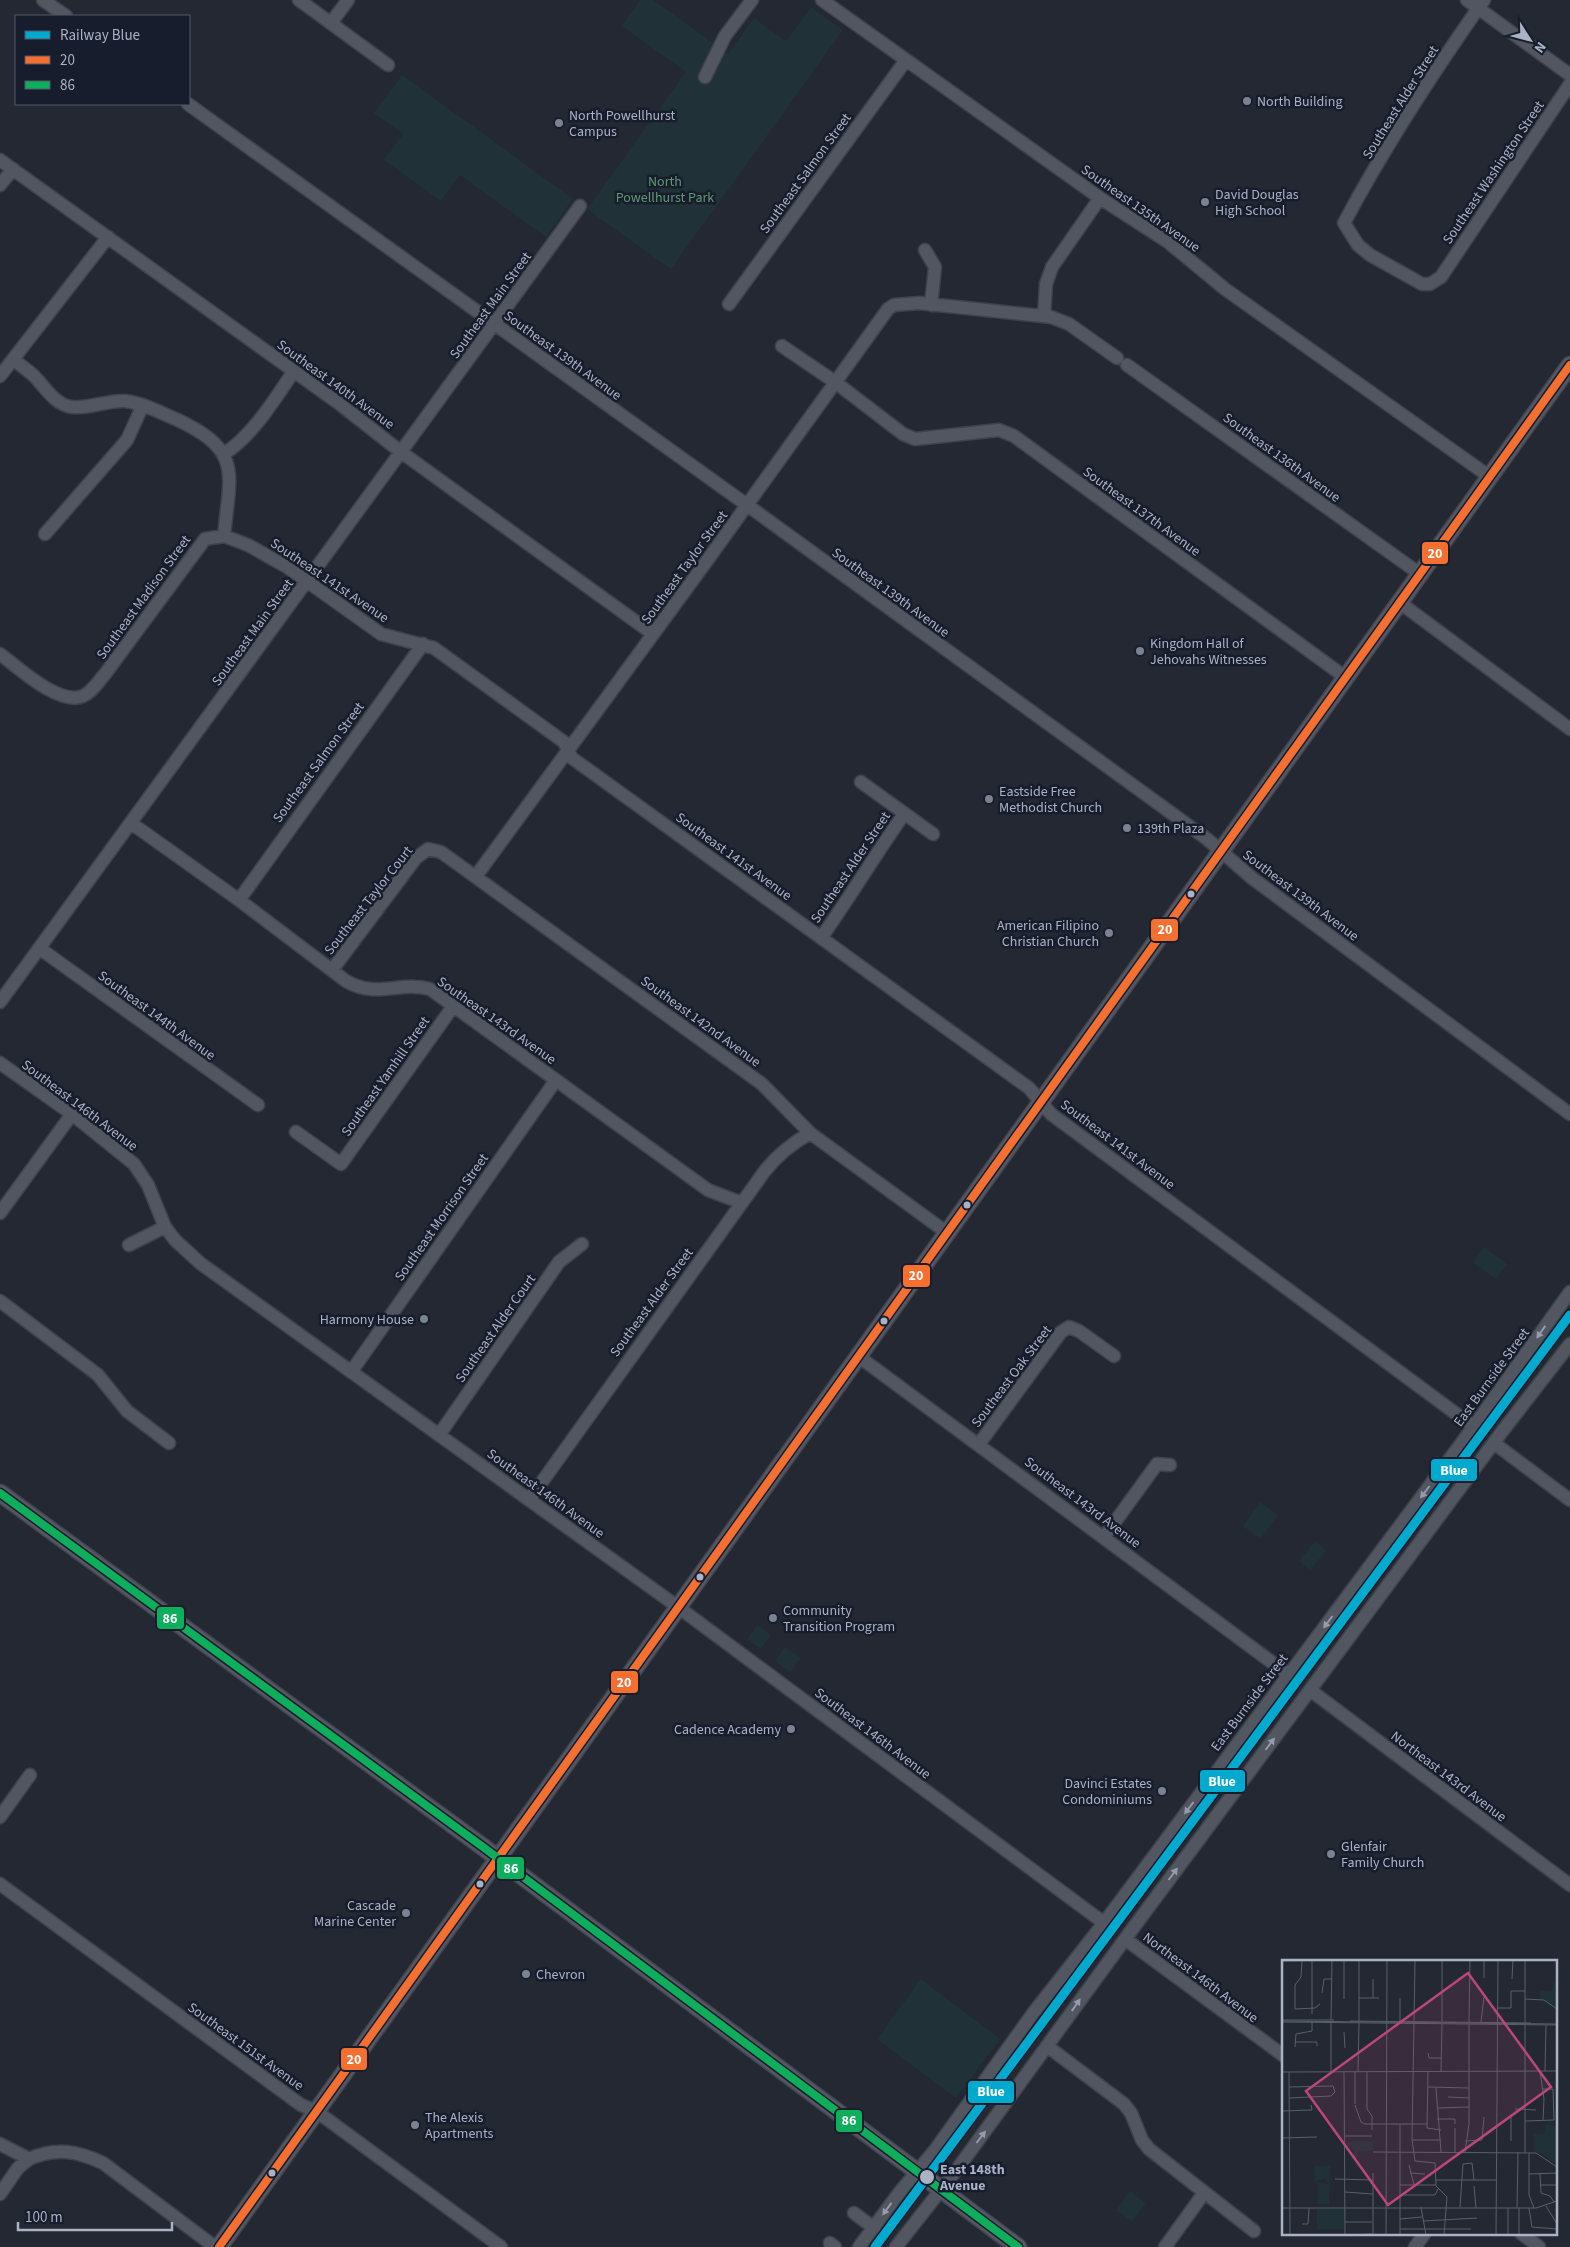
<svg xmlns="http://www.w3.org/2000/svg" width="1570" height="2247" viewBox="0 0 1570 2247" font-family="'Source Sans 3',sans-serif">
  <rect width="100%" height="100%" fill="#232832"/>
  <!-- green -->
  <path fill="#203238" d="M640,0H653L728,54L754,18L786,41L811,7L843,30L671,269L587,209L686,72L622,26Z
    M402,75L573,199L546,237L460,175L441,201L384,160L403,134L374,113Z
    M1484,1247L1507,1264L1496,1279L1473,1263Z
    M1260,1502L1278,1515L1260,1539L1243,1526Z
    M1315,1541L1326,1550L1311,1570L1299,1561Z
    M757,1625L771,1635L761,1649L747,1639Z
    M785,1647L801,1658L790,1672L775,1661Z
    M921,1979L1000,2039L956,2098L877,2039Z
    M1130,2191L1146,2203L1132,2221L1116,2210Z"/>
  <g fill="none" stroke-linecap="round" stroke-linejoin="round">
    <!-- minor casing -->
    <g stroke="#3f424a" stroke-width="15">
      <path id="minor" d="M43,0L66,16
        M299,0L388,65
        M822,0L1100,198L1168,242L1225,289L1490,477
        M1467,0L1570,75
        M1484,0C1434,71 1385,146 1344,223L1358,245L1370,255L1422,284H1430L1441,277L1570,84
        M331,23L348,0
        M705,77L725,36L752,0
        M188,104L747,505L1207,839L1252,878L1570,1114
        M0,160L341,405L401,452L653,634
        M0,185L13,169
        M925,250L935,267L931,305
        M729,304L906,60
        M1044,316L1046,284L1052,267L1100,198
        M782,346L835,382L903,434L915,439L999,430L1014,436L1345,677
        M14,360C20,365 28,370 34,376C45,387 55,405 72,407C89,409 107,400 125,401C143,403 161,413 178,420C243,451 230,473 224,536
        M1127,365L1420,574
        M0,376L108,237
        M224,454C254,434 274,400 294,371
        M45,534L127,440L143,405
        M1399,602L1570,729
        M0,654C19,668 59,706 83,696C92,692 98,682 105,674L205,539L224,536L248,545L287,567L381,634L434,648L564,742L572,758L1029,1088L1051,1114L1474,1427
        M861,782L933,834
        M131,823L239,900L346,981C377,999 398,981 430,989L708,1190L742,1203
        M476,876L706,562L888,309L894,305L919,303L1051,317L1069,324L1117,358
        M239,900L423,644
        M821,938C850,897 875,855 904,814
        M39,948L258,1105
        M332,970L416,858L428,849L441,852L762,1084L810,1133L946,1232
        M0,1002L580,206
        M0,1063L72,1114L134,1164L148,1185L165,1227L175,1240L200,1263L678,1607L1104,1923
        M296,1132L341,1164L454,1005
        M0,1213L72,1114
        M129,1245L165,1227
        M0,1301L98,1375L127,1411L169,1443
        M858,1356L1289,1675
        M351,1372L556,1080
        M439,1435L559,1262L582,1244
        M1494,1443L1570,1500
        M979,1444L1061,1332L1069,1327L1079,1331L1114,1356
        M529,1500L764,1172C777,1155 791,1144 810,1133
        M1104,1537L1157,1464L1170,1465
        M1310,1690L1570,1885
        M0,1817L30,1775
        M0,1884L301,2105L316,2111L501,2247
        M1125,1939L1284,2056
        M1047,2046L1124,2104L1131,2113L1142,2140L1149,2149L1254,2231
        M0,2144L29,2159C56,2147 77,2151 103,2163L215,2247
        M0,2194L18,2168L29,2159
        M854,2213L874,2228
        M1521,2233L1539,2247
        M830,2243L835,2247
        M859,2247L899,2193L935,2150L1034,2012L1104,1923L1466,1437L1570,1292
        M896,2247L958,2168L1125,1939L1501,1433L1570,1344
        M1165,2247L1204,2193
        M1415,2247L1425,2233"/>
    </g>
    <!-- major casing -->
    <g stroke="#40454f" stroke-width="19">
      <path id="major" d="M0,1493L483,1847L1018,2247
        M219,2247L1570,365"/>
    </g>
    <!-- minor -->
    <use href="#minor" stroke="#525661" stroke-width="12"/>
    <!-- major -->
    <use href="#major" stroke="#555862" stroke-width="16"/>
    <!-- bus-1 casing -->
    <g stroke="#171d2c" stroke-width="11">
      <path id="bus-1" d="M219,2247L1570,365"/>
    </g>
    <!-- bus-2 casing -->
    <g stroke="#171d2c" stroke-width="11">
      <path id="bus-2" d="M0,1493L483,1847L1018,2247"/>
    </g>
    <!-- bus-1 -->
    <use href="#bus-1" stroke="#f46f30" stroke-width="8"/>
    <!-- bus-2 -->
    <use href="#bus-2" stroke="#0daf5c" stroke-width="8"/>
    <!-- rail-1 casing -->
    <g stroke="#171d2c" stroke-width="12">
      <path id="rail-1" d="M875,2247L1570,1315"/>
    </g>
    <!-- rail-1 -->
    <use href="#rail-1" stroke="#00a9ce" stroke-width="9"/>
  </g>
  <!-- one-way arrows -->
  <defs><path id="oneway-solid" d="M-6-.8H1V-3.2L6.5 0L1 3.2V.8H-6Z" transform="scale(1.25)"/></defs>
  <g fill="#949bad">
    <use href="#oneway-solid" transform="translate(1541 1332) rotate(125)"/>
    <use href="#oneway-solid" transform="translate(1425 1492) rotate(127)"/>
    <use href="#oneway-solid" transform="translate(1328 1622) rotate(127)"/>
    <use href="#oneway-solid" transform="translate(1270 1744) rotate(-53)"/>
    <use href="#oneway-solid" transform="translate(1189 1808) rotate(127)"/>
    <use href="#oneway-solid" transform="translate(1173 1874) rotate(-53)"/>
    <use href="#oneway-solid" transform="translate(1076 2005) rotate(-55)"/>
    <use href="#oneway-solid" transform="translate(981 2137) rotate(-53)"/>
    <use href="#oneway-solid" transform="translate(887 2209) rotate(126)"/>
  </g>
  <!-- markers -->
  <g fill="#7b8292" stroke="#171d2c" stroke-width="2">
    <circle cx="1247" cy="101" r="5"/>
    <circle cx="559" cy="123" r="5"/>
    <circle cx="1205" cy="202" r="5"/>
    <circle cx="1140" cy="651" r="5"/>
    <circle cx="989" cy="799" r="5"/>
    <circle cx="1127" cy="828" r="5"/>
    <circle cx="1109" cy="933" r="5"/>
    <circle cx="424" cy="1319" r="5"/>
    <circle cx="773" cy="1618" r="5"/>
    <circle cx="791" cy="1729" r="5"/>
    <circle cx="1162" cy="1791" r="5"/>
    <circle cx="1331" cy="1854" r="5"/>
    <circle cx="406" cy="1913" r="5"/>
    <circle cx="526" cy="1974" r="5"/>
    <circle cx="415" cy="2125" r="5"/>
  </g>
  <g fill="#aab2c6" stroke="#171d2c" stroke-width="2">
    <circle cx="1191" cy="894" r="4.5"/>
    <circle cx="967" cy="1205" r="4.5"/>
    <circle cx="884" cy="1321" r="4.5"/>
    <circle cx="700" cy="1577" r="4.5"/>
    <circle cx="480" cy="1884" r="4.5"/>
    <circle cx="272" cy="2173" r="4.5"/>
    <circle cx="927" cy="2177" r="8"/>
  </g>
  <g text-anchor="middle" stroke-width="5" stroke-linejoin="round" paint-order="stroke">
    <!-- poi labels -->
    <g font-size="14" fill="#aab2c6" stroke="#171d2c" text-anchor="start">
      <text x="1257" y="106">North Building</text>
      <text x="569" y="120">North Powellhurst<tspan x="569" dy="16">Campus</tspan></text>
      <text x="1215" y="199">David Douglas<tspan x="1215" dy="16">High School</tspan></text>
      <text x="1150" y="648">Kingdom Hall of<tspan x="1150" dy="16">Jehovahs Witnesses</tspan></text>
      <text x="999" y="796">Eastside Free<tspan x="999" dy="16">Methodist Church</tspan></text>
      <text x="1137" y="833">139th Plaza</text>
      <text x="1099" y="930" text-anchor="end">American Filipino<tspan x="1099" dy="16">Christian Church</tspan></text>
      <text x="414" y="1324" text-anchor="end">Harmony House</text>
      <text x="783" y="1615">Community<tspan x="783" dy="16">Transition Program</tspan></text>
      <text x="781" y="1734" text-anchor="end">Cadence Academy</text>
      <text x="1152" y="1788" text-anchor="end">Davinci Estates<tspan x="1152" dy="16">Condominiums</tspan></text>
      <text x="1341" y="1851">Glenfair<tspan x="1341" dy="16">Family Church</tspan></text>
      <text x="396" y="1910" text-anchor="end">Cascade<tspan x="396" dy="16">Marine Center</tspan></text>
      <text x="536" y="1979">Chevron</text>
      <text x="425" y="2122">The Alexis<tspan x="425" dy="16">Apartments</tspan></text>
    </g>
    <!-- street labels -->
    <g font-size="14" fill="#aab2c6" stroke="#171d2c">
      <text transform="translate(1400 102) rotate(-58)" y="5">Southeast Alder Street</text>
      <text transform="translate(1493 172) rotate(-56)" y="5">Southeast Washington Street</text>
      <text transform="translate(805 173) rotate(-54)" y="5">Southeast Salmon Street</text>
      <text transform="translate(1141 208) rotate(35)" y="5">Southeast 135th Avenue</text>
      <text transform="translate(490 305) rotate(-54)" y="5">Southeast Main Street</text>
      <text transform="translate(563 355) rotate(36)" y="5">Southeast 139th Avenue</text>
      <text transform="translate(336 384) rotate(36)" y="5">Southeast 140th Avenue</text>
      <text transform="translate(1282 457) rotate(36)" y="5">Southeast 136th Avenue</text>
      <text transform="translate(1142 511) rotate(36)" y="5">Southeast 137th Avenue</text>
      <text transform="translate(684 567) rotate(-54)" y="5">Southeast Taylor Street</text>
      <text transform="translate(330 580) rotate(34)" y="5">Southeast 141st Avenue</text>
      <text transform="translate(891 592) rotate(36)" y="5">Southeast 139th Avenue</text>
      <text transform="translate(143 597) rotate(-54)" y="5">Southeast Madison Street</text>
      <text transform="translate(252 632) rotate(-54)" y="5">Southeast Main Street</text>
      <text transform="translate(318 762) rotate(-54)" y="5">Southeast Salmon Street</text>
      <text transform="translate(734 856) rotate(36)" y="5">Southeast 141st Avenue</text>
      <text transform="translate(850 867) rotate(-56)" y="5">Southeast Alder Street</text>
      <text transform="translate(1301 895) rotate(37)" y="5">Southeast 139th Avenue</text>
      <text transform="translate(368 900) rotate(-52)" y="5">Southeast Taylor Court</text>
      <text transform="translate(157 1015) rotate(36)" y="5">Southeast 144th Avenue</text>
      <text transform="translate(497 1020) rotate(35)" y="5">Southeast 143rd Avenue</text>
      <text transform="translate(701 1021) rotate(36)" y="5">Southeast 142nd Avenue</text>
      <text transform="translate(385 1076) rotate(-55)" y="5">Southeast Yamhill Street</text>
      <text transform="translate(80 1105) rotate(37)" y="5">Southeast 146th Avenue</text>
      <text transform="translate(1118 1144) rotate(37)" y="5">Southeast 141st Avenue</text>
      <text transform="translate(441 1217) rotate(-55)" y="5">Southeast Morrison Street</text>
      <text transform="translate(651 1302) rotate(-54)" y="5">Southeast Alder Street</text>
      <text transform="translate(495 1328) rotate(-55)" y="5">Southeast Alder Court</text>
      <text transform="translate(1011 1376) rotate(-53)" y="5">Southeast Oak Street</text>
      <text transform="translate(1491 1377) rotate(-54)" y="5">East Burnside Street</text>
      <text transform="translate(546 1493) rotate(36)" y="5">Southeast 146th Avenue</text>
      <text transform="translate(1083 1502) rotate(37)" y="5">Southeast 143rd Avenue</text>
      <text transform="translate(1249 1702) rotate(-53)" y="5">East Burnside Street</text>
      <text transform="translate(873 1733) rotate(37)" y="5">Southeast 146th Avenue</text>
      <text transform="translate(1449 1776) rotate(37)" y="5">Northeast 143rd Avenue</text>
      <text transform="translate(1201 1977) rotate(37)" y="5">Northeast 146th Avenue</text>
      <text transform="translate(246 2046) rotate(36)" y="5">Southeast 151st Avenue</text>
    </g>
    <!-- park labels -->
    <g font-size="14" fill="#609772" stroke="#171d2c">
      <text x="665" y="186">North<tspan x="665" dy="16">Powellhurst Park</tspan></text>
    </g>
    <!-- stop labels -->
    <g font-size="14" font-weight="bold" fill="#aab2c6" stroke="#171d2c" text-anchor="start">
      <text x="940" y="2174">East 148th<tspan x="940" dy="16">Avenue</tspan></text>
    </g>
  </g>
  <!-- overview -->
  <g transform="translate(1282 1960)">
    <rect width="275" height="275" fill="#232832"/>
    <path d="M271,23H275V48L258,38V31H270ZM263,165H275V205L259,193L252,192V174H263ZM64,182H91V191H76L75,199H72V190L64,186ZM32,206H48L47,245L36,244V223L47,224L44,218L33,221ZM35,249H63L62,269H35Z" fill="#203238"/>
    <path fill="none" stroke="#595f6d" stroke-width="1" d="M62,0V39M0,1L65,0M20,1L19,17L13,25V49L33,48L38,44M202,18V0M230,19L231,0M40,33L42,19H50M77,38H97M91,38V19M118,38V61M243,39L262,40L275,49M215,48H229V31H243M30,54V1M1,60H52M49,60L50,0M0,61L275,64M68,61L249,63M77,61V0M132,61L133,0M160,61V0M0,62L275,65M187,62L188,0M199,62L202,37M243,62V0M132,63L130,179L133,201M62,72L63,88M13,82H35V86M13,87L14,74L30,71V61M146,93L147,98H159M258,111L262,139L261,160M263,111L264,65M0,112L275,111M7,112L8,275M49,112V62M62,112L63,275M73,112V144M76,112L77,63M85,112V149L90,156V170M146,112L145,168L159,170M159,112L160,64M7,127L51,126L53,132L49,136L7,138M146,127L187,128M154,128L159,192M166,137L187,138M73,145L79,162M155,148L187,147M233,149L254,150M0,151L30,150L29,145M229,156V181M155,159H173V164M243,161L272,160L271,129H261M79,162L83,164H145M118,164V275M173,168V192M63,176H90M0,178L35,177M131,180H159M183,181L200,180L202,157M91,192L254,193L275,207M183,192L187,164V64M243,193V65M247,193V235L252,248M133,201L153,203L154,226L165,237L162,275M127,205L132,225M91,213V275M128,213L143,214M247,214L275,213M258,214L259,233L268,236L272,242M53,219L91,220M154,220H214M118,225H154M258,225H275M192,226L194,248M63,232L91,234M118,235H153L156,229M264,246L275,264M139,247L144,275M178,247L181,204L190,203L192,220M0,248H254L275,241M235,248L236,192M247,248L250,267M118,259L140,257M141,261L195,258M63,262H90M20,264H26L27,248M250,267L275,269M118,269H189M63,275L91,274M104,275L105,0M214,275L216,0M226,275V248M237,275V248"/>
    <path fill="#bb467b" fill-opacity="0.15" stroke="#bb467b" stroke-width="2.5" d="M186,13L269,127L106,245L24,131Z"/>
    <rect width="275" height="275" fill="none" stroke="#aab2c6" stroke-width="2.5"/>
  </g>
  <g stroke="#171d2c" stroke-width="2">
    <rect x="1421" y="541" width="28" height="24" rx="5" fill="#f46f30"/>
    <rect x="1150" y="918" width="29" height="24" rx="5" fill="#f46f30"/>
    <rect x="902" y="1264" width="29" height="24" rx="5" fill="#f46f30"/>
    <rect x="1430" y="1458" width="48" height="24" rx="5" fill="#00a9ce"/>
    <rect x="156" y="1606" width="29" height="24" rx="5" fill="#0daf5c"/>
    <rect x="610" y="1670" width="29" height="24" rx="5" fill="#f46f30"/>
    <rect x="1199" y="1769" width="47" height="24" rx="5" fill="#00a9ce"/>
    <rect x="496" y="1856" width="29" height="24" rx="5" fill="#0daf5c"/>
    <rect x="340" y="2047" width="28" height="24" rx="5" fill="#f46f30"/>
    <rect x="967" y="2080" width="48" height="24" rx="5" fill="#00a9ce"/>
    <rect x="835" y="2109" width="28" height="24" rx="5" fill="#0daf5c"/>
  </g>
  <g font-size="14" text-anchor="middle" font-weight="bold" fill="#fff">
    <text x="1435" y="558">20</text>
    <text x="1165" y="934">20</text>
    <text x="916" y="1280">20</text>
    <text x="1454" y="1475">Blue</text>
    <text x="170" y="1623">86</text>
    <text x="624" y="1687">20</text>
    <text x="1222" y="1786">Blue</text>
    <text x="511" y="1873">86</text>
    <text x="354" y="2064">20</text>
    <text x="991" y="2096">Blue</text>
    <text x="849" y="2125">86</text>
  </g>
  <!-- legend -->
  <rect x="15" y="15" width="175" height="90" fill="#171d2c" stroke="#52596a"/>
  <rect x="25" y="31" width="25" height="8" fill="#00a9ce" stroke="#52596a"/>
  <text x="60" y="40" font-size="15" fill="#aab2c6">Railway Blue</text>
  <rect x="25" y="56" width="25" height="8" fill="#f46f30" stroke="#52596a"/>
  <text x="60" y="65" font-size="15" fill="#aab2c6">20</text>
  <rect x="25" y="81" width="25" height="8" fill="#0daf5c" stroke="#52596a"/>
  <text x="60" y="90" font-size="15" fill="#aab2c6">86</text>
  <!-- north arrow -->
  <g transform="translate(1530 40) rotate(126)" stroke="#171d2c" stroke-width="4" paint-order="stroke">
  <path d="M0-4L9 19L0 12L-9 19Z" fill="#aab2c6"/>
  <text y="-8" font-size="14" font-weight="bold" text-anchor="middle" fill="#aab2c6">N</text>
  </g>
  <!-- scale -->
  <path d="M18 2222v8h154v-8" fill="none" stroke="#aab2c6" stroke-width="2.5"/>
  <text x="25" y="2222" font-size="15" fill="#aab2c6" stroke="#171d2c" stroke-width="4" paint-order="stroke">100 m</text>
</svg>
